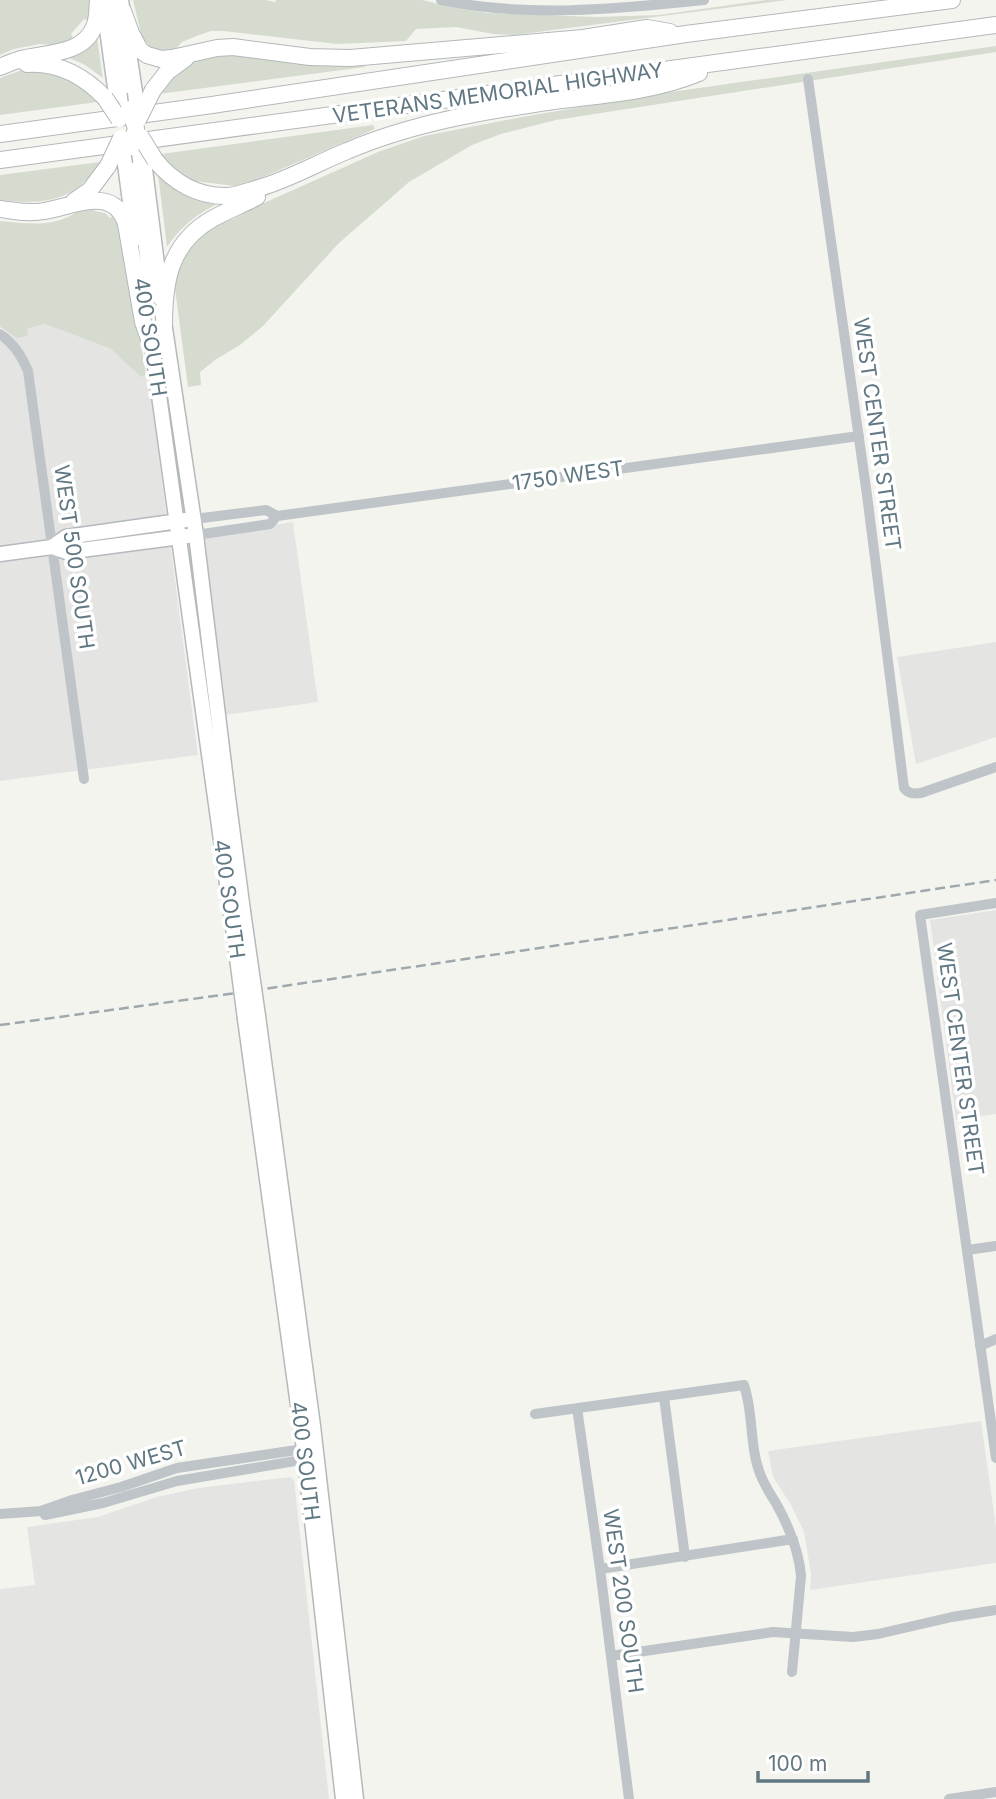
<svg xmlns="http://www.w3.org/2000/svg" width="996" height="1799" viewBox="0 0 996 1799" font-family="Inter,sans-serif">
  <rect width="100%" height="100%" fill="#f4f4ef"/>
  <!-- built -->
  <path fill="#e4e5e3" d="M45,324L111,349L148,375L198,755L0,781V332L27,329Z
    M293,522L318,702L225,715L202,545L203,541L209,535Z
    M996,642V737L916,764L897,657Z
    M996,910V1114L956,1120L930,920Z
    M981,1421L996,1527V1563L810,1590L811,1574L804,1532L791,1505L773,1477L768,1451Z
    M290,1477L294,1480L329,1799H0V1589L35,1585L27,1527L98,1517L157,1497L198,1488Z"/>
  <!-- green -->
  <path fill="#d6dbd0" d="M0,0H90L89,21L84,19L71,34L74,40L51,45L40,44L14,49L0,55Z
    M133,0H265L275,2L276,0H423L450,7L487,13L597,17L659,15L766,0H787L514,35L493,34L456,27L416,29L406,41L337,44L223,31H211L199,35L182,42L175,50L165,52L148,47L149,45L142,38Z
    M97,36L102,73L103,78L85,65L65,56Z
    M996,46V52L556,120L501,134L472,145L409,182L339,243L263,326L240,345L215,360L200,372L201,385L188,387L175,289L178,271L187,247L202,231L233,219L264,203L378,152L424,136L522,117L657,94Z
    M212,54L363,62L365,67L159,94L165,84L189,61Z
    M31,69L73,77L95,97L98,102L0,115V78L22,70Z
    M373,125L375,129L256,180L235,186L194,181L178,171L161,154Z
    M100,162C75,202 44,205 0,200V175Z
    M158,174C173,194 196,198 219,203C197,214 181,226 167,247Z
    M93,203L95,211L105,213L110,218L115,214L118,220L127,256L146,375L141,377L111,349L45,324L27,329L28,336L17,338L0,327V221C23,223 46,227 68,217C77,213 84,206 93,203Z"/>
  <g fill="none" stroke-linecap="round" stroke-linejoin="round">
    <!-- major casing -->
    <g stroke="#b4b9bc" stroke-width="17">
      <path id="major" d="M103,0L116,95
        M121,0L135,92
        M144,161L160,288
        M125,164L135,239
        M163,315L196,535L228,797L243,911
        M151,338L231,912
        M52,547L66,537L186,520
        M0,554L52,547L66,552L188,536
        M258,1016L313,1426L356,1799
        M245,1019L304,1449L343,1799"/>
    </g>
    <!-- highway casing -->
    <g stroke="#b3b8ba" stroke-width="18">
      <path id="highway" d="M111,0L122,82L129,109
        M123,11L131,33L140,50L147,55L161,59L172,58L217,48L233,47L310,57L350,58L583,38L647,28L670,32
        M27,64C58,62 84,76 105,98
        M0,67C7,64 14,61 21,59C45,53 83,55 94,27C98,19 97,9 98,0
        M153,90L167,72L186,58
        M0,134L212,105L686,34L952,0
        M131,147L138,173L150,272L161,298
        M0,160L996,25
        M155,160C173,182 198,197 228,196C239,195 248,191 259,188C290,179 317,163 347,151C412,123 484,111 554,101C602,95 654,92 699,73
        M74,201L90,190L108,166
        M0,209C15,211 29,214 44,211C72,207 114,184 126,224L143,322L153,350
        M164,325C164,281 170,243 212,219C226,211 242,205 257,197"/>
    </g>
    <!-- minor -->
    <path stroke="#bec4c7" stroke-width="10" d="M441,0C527,18 617,9 704,0
      M808,79L867,495L904,788C909,794 913,794 921,793L996,767
      M0,334C14,344 21,355 28,371L84,779
      M194,519L266,510L277,516L859,436
      M196,535L270,524L277,516
      M996,903L920,915L996,1458
      M967,1250L996,1246
      M980,1346L996,1339
      M664,1397L685,1557
      M577,1408L600,1569L629,1799
      M535,1414L744,1385C754,1414 749,1448 761,1476C765,1486 771,1495 777,1505C789,1527 799,1550 801,1576L792,1672
      M0,1514L41,1511L72,1500L121,1487L177,1468L310,1448
      M45,1515L103,1503L177,1481L313,1458
      M600,1569L793,1539
      M611,1656L773,1632L853,1637L878,1634L952,1617L996,1610
      M949,1799L996,1792"/>
    <!-- major -->
    <use href="#major" stroke="#fff" stroke-width="14"/>
    <!-- highway -->
    <use href="#highway" stroke="#fff" stroke-width="16"/>
    <!-- rail -->
    <path stroke="#9fa8ac" stroke-width="2.5" stroke-dasharray="10 5" stroke-linecap="butt" d="M0,1025L244,992L996,880"/>
    <!-- major-bridge casing -->
    <g stroke="#b4b9bc" stroke-width="17" stroke-linecap="butt">
      <path id="major-bridge" d="M135,92L138,120
        M121,138L125,164
        M243,911L258,1016
        M231,912L245,1019"/>
    </g>
    <!-- highway-bridge casing -->
    <g stroke="#b3b8ba" stroke-width="18" stroke-linecap="butt">
      <path id="highway-bridge" d="M105,98L119,119
        M129,109L136,128L131,147
        M138,120L153,90
        M141,137L155,160
        M108,166L121,138"/>
    </g>
    <!-- major-bridge -->
    <use href="#major-bridge" stroke="#fff" stroke-width="14"/>
    <!-- highway-bridge -->
    <use href="#highway-bridge" stroke="#fff" stroke-width="16"/>
  </g>
  <g text-anchor="middle" stroke-width="7" stroke-linejoin="round" paint-order="stroke">
    <!-- street labels -->
    <g font-size="21" fill="#617883" stroke="#fff">
      <text transform="translate(498 93) rotate(-8)" y="7">VETERANS MEMORIAL HIGHWAY</text>
      <text transform="translate(150 337) rotate(81)" y="7">400 SOUTH</text>
      <text transform="translate(877 434) rotate(82)" y="7">WEST CENTER STREET</text>
      <text transform="translate(568 476) rotate(-8)" y="7">1750 WEST</text>
      <text transform="translate(74 557) rotate(82)" y="7">WEST 500 SOUTH</text>
      <text transform="translate(229 899) rotate(82)" y="7">400 SOUTH</text>
      <text transform="translate(960 1059) rotate(82)" y="7">WEST CENTER STREET</text>
      <text transform="translate(305 1461) rotate(83)" y="7">400 SOUTH</text>
      <text transform="translate(131 1463) rotate(-16)" y="7">1200 WEST</text>
      <text transform="translate(623 1601) rotate(82)" y="7">WEST 200 SOUTH</text>
    </g>
  </g>
  <!-- scale -->
  <path d="M758 1771v10h110v-10" fill="none" stroke="#617883" stroke-width="3.5"/>
  <text x="768" y="1771" font-size="21" fill="#617883" stroke="#ffffff" stroke-width="5" paint-order="stroke">100 m</text>
</svg>
